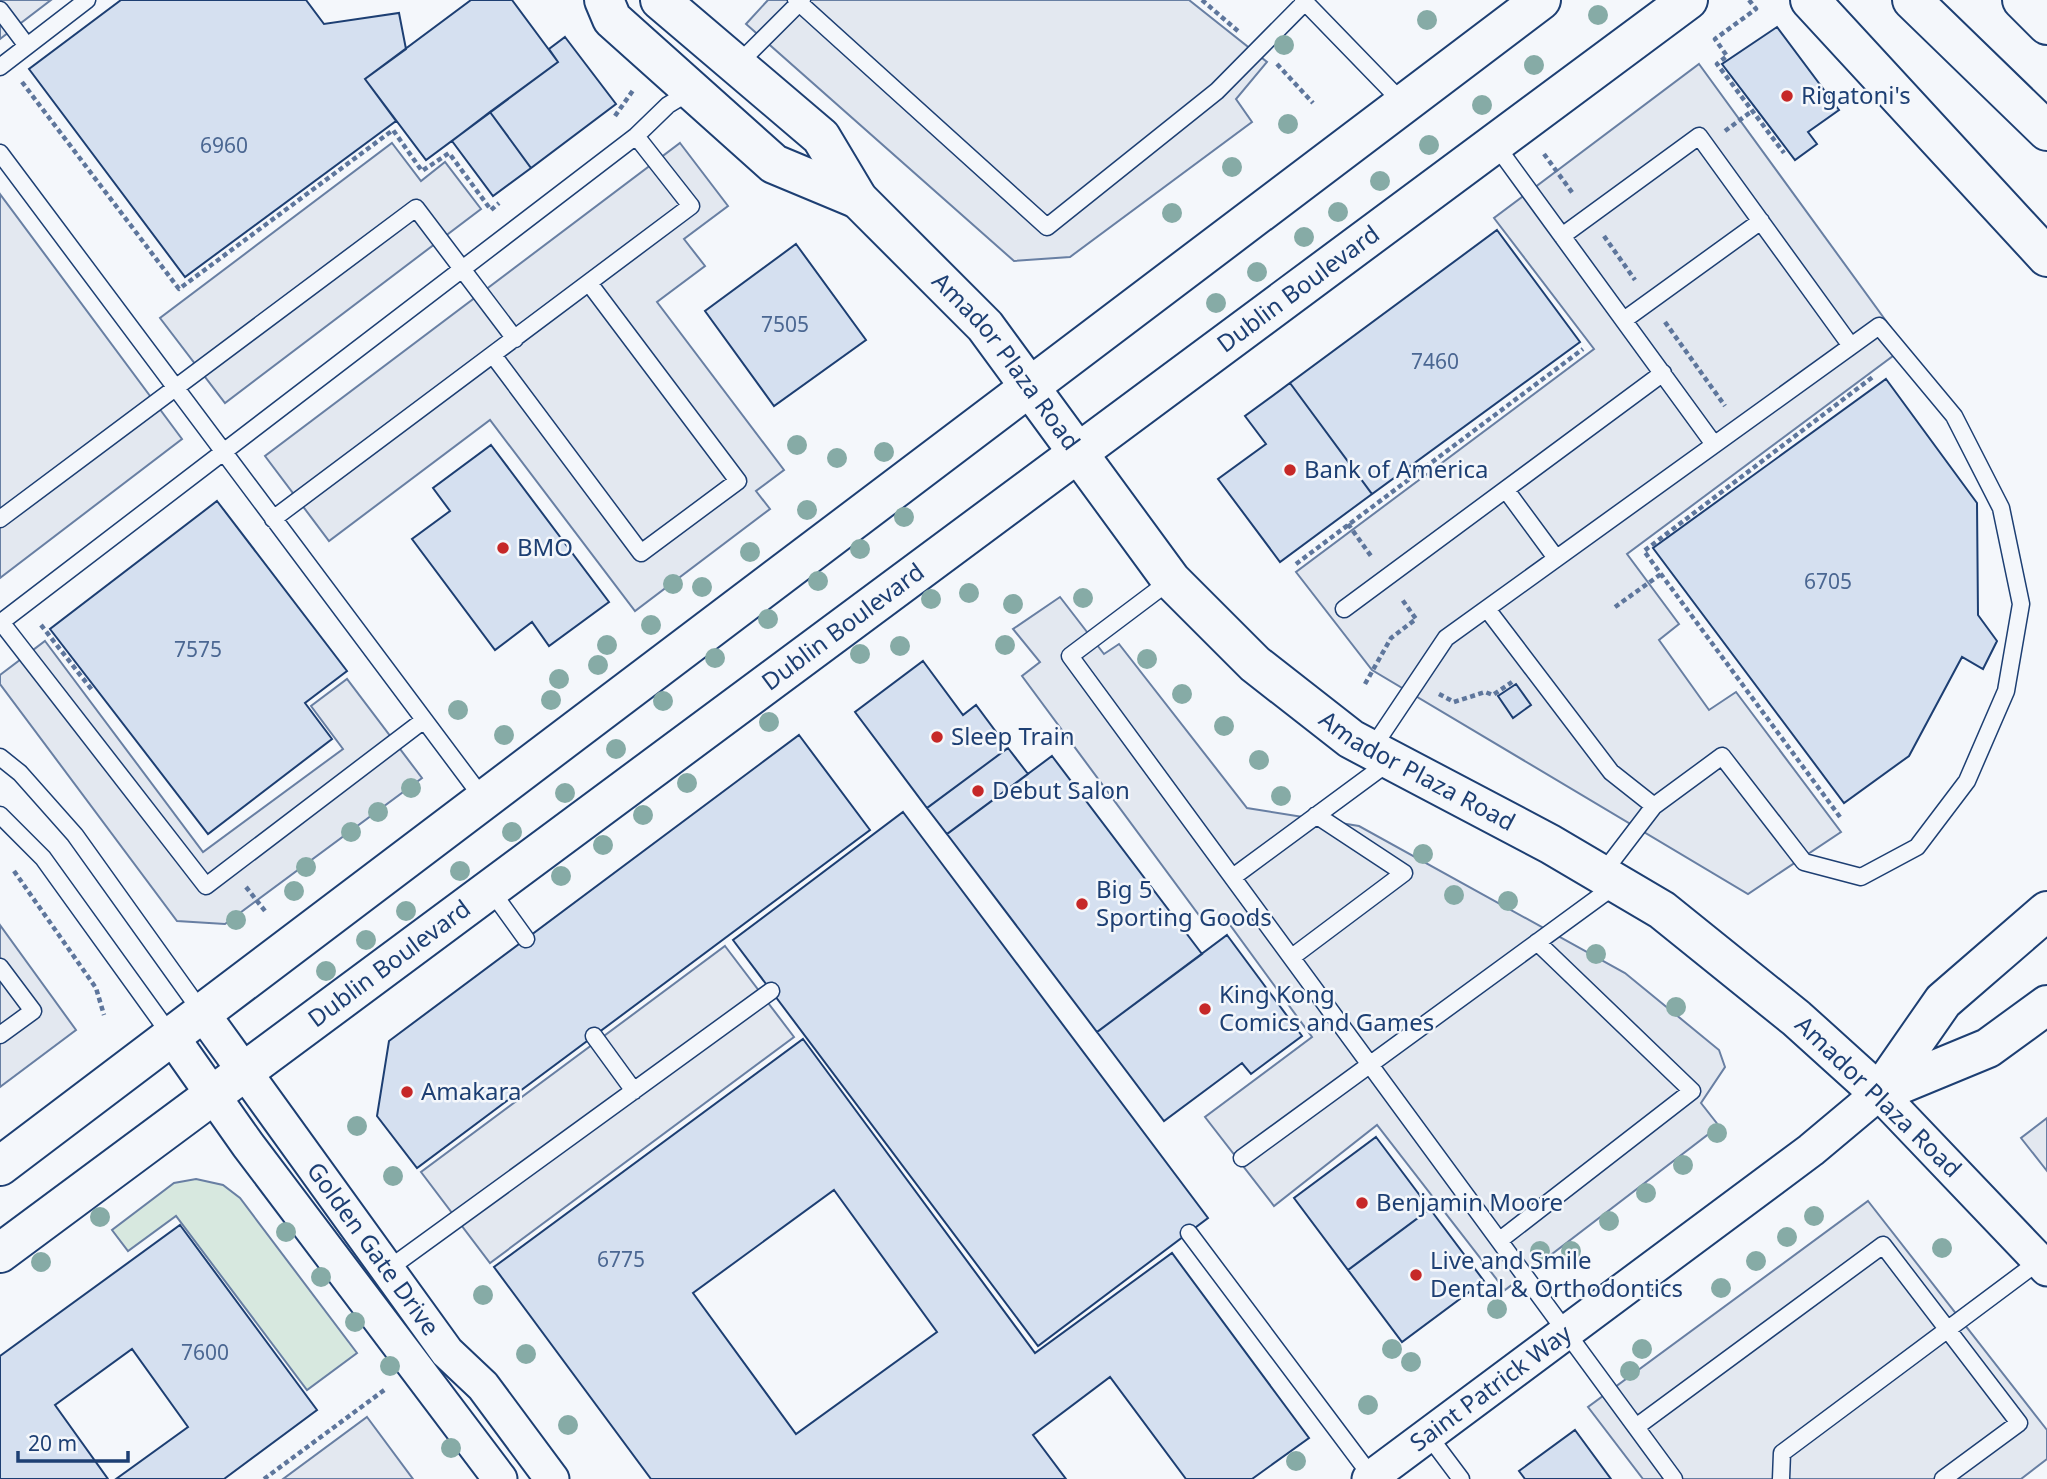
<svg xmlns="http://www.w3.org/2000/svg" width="2047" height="1479" viewBox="0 0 2047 1479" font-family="'Noto Sans',sans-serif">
  <rect width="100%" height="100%" fill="#f4f7fb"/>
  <!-- green -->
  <path fill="#d7e8df" stroke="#687fa3" stroke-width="2" d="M196,1179L223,1185L240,1198L357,1353L307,1390L176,1216L128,1251L112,1230L174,1183Z"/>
  <!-- parking -->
  <path fill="#e3e8f0" stroke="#687fa3" stroke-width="2" d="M0,0H51L0,39Z
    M768,0H1189L1267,62L1236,99L1252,122L1070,257L1014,261L746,24Z
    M1699,64L1905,347L1627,554L1679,624L1659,640L1709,710L1736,692L1841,832L1748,894L1372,670L1296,572L1594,349L1494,218Z
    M392,143L421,181L445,162L481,209L225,403L160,318Z
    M680,143L728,206L684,239L705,266L657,302L784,470L756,491L770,509L635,611L490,420L329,541L265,456Z
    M0,194L182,439L0,578Z
    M1060,597L1104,654L1119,644L1247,808L1359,826L1625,973L1719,1050L1725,1067L1701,1103L1719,1126L1505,1290L1377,1125L1274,1206L1205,1117L1312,1037L1222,914L1207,926L1022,676L1040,662L1013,629Z
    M45,641L203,852L343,749L311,706L347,679L422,778L225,924L177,921L0,684V675Z
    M0,925L76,1030L0,1087Z
    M725,946L794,1037L490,1263L421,1172Z
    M2047,1118V1171L2021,1138Z
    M1868,1201L2047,1430V1459L2021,1479H1643L1588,1407Z
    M367,1417L413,1479H283Z"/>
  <!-- building -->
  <path fill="#d5e0f0" stroke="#1d3f73" stroke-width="2" fill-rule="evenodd" d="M121,0H306L324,24L399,13L406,49L365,79L396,121L185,277L29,69Z
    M471,0H512L558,62L426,160L365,79Z
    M1777,27L1839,110L1808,132L1817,144L1795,160L1722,64Z
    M565,37L616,104L531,168L490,112L558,62L549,49Z
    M490,112L531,168L493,196L452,141Z
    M1497,230L1580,342L1372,494L1290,383Z
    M796,244L866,340L774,406L705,311Z
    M1886,379L1977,503L1978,615L1997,641L1983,669L1962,657L1909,756L1844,803L1653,548Z
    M1290,383L1372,494L1280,562L1218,479L1266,444L1245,416Z
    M491,445L609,602L549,646L532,622L495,650L412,539L450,511L433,488Z
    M217,501L347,671L305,703L332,739L208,834L50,629Z
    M923,661L963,715L976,705L1008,748L927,808L855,712Z
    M1516,684L1531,705L1513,718L1498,696Z
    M799,735L870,830L417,1168L377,1116L389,1041Z
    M1008,748L1028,774L947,834L927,808Z
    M1052,756L1202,954L1097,1032L947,834Z
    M903,812L1208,1218L1038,1346L733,940Z
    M1227,935L1302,1036L1251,1074L1242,1063L1164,1121L1097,1032Z
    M803,1039L1035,1353L1172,1253L1309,1438L1252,1479H1186L1110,1377L1033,1435L1066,1479H651L494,1267ZM834,1190L937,1332L796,1434L693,1293Z
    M1376,1137L1430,1209L1348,1270L1294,1198Z
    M1430,1209L1484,1281L1402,1342L1348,1270Z
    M180,1225L317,1410L224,1479H116L188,1427L132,1349L55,1405L108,1479H0V1356Z
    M1575,1430L1611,1479H1525L1519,1471Z"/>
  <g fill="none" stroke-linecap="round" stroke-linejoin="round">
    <!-- lane casing -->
    <g stroke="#1d3f73" stroke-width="19">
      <path id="lane" d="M796,0L1047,227L1217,91L1305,2
        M1303,0L1402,102
        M0,10L27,46
        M738,64L802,0
        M0,67L87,0
        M1495,144L1713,443
        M0,153L485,801
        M1562,236L1699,136L1851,346
        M1624,320L1761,221
        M493,355L641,553L738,481L589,283
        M1506,490L1556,558
        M0,519L416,208L515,339
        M273,519L691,206L636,136
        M1171,580L1070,656L1674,1479
        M1344,609L1663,373
        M1487,609L1611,772L1654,806
        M1,622L206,886L424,720
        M0,623L636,136L668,105L691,91
        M1371,750L1446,638L1879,326L1954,416L2001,508L2021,604L2006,691L1967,781L1917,847L1861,877L1804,862L1722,756L1654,806L1602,874
        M0,757L20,773L75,835L203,1014
        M0,815L43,858L172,1037
        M1233,877L1389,762
        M490,889L526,939
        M1292,957L1404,873L1316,815
        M0,967L33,1011L0,1035
        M594,1036L634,1091
        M1242,1158L1617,884
        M1189,1233L1372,1477
        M1500,1240L1692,1091L1537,942
        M387,1270L771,991
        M1636,1427L1883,1245L2019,1423L1943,1479
        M1428,1435L1461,1479
        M1781,1479L1782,1453L2042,1259"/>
    </g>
    <!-- street casing -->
    <g stroke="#1d3f73" stroke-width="37">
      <g id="street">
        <path id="s1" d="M203,1014L447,1352L483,1386L552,1479"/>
        <path d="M172,1037L248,1145L500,1479"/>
        <path id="s2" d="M1369,1479L1811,1150L1879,1093L2047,1269"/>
      </g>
    </g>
    <!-- secondary casing -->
    <g stroke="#1d3f73" stroke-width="42">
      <g id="secondary">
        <path d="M604,0L612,19L774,164L858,199"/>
        <path id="s3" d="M660,0L821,137L858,199L985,326L1171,580L1255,664L1351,739L1550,844L1662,910L1796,1018L1879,1093"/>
      </g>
    </g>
    <!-- primary casing -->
    <g stroke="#1d3f73" stroke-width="42">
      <g id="primary">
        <path d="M0,1166L1541,0"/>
        <path id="s4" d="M0,1253L1688,0"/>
      </g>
    </g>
    <!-- highway casing -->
    <g stroke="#1d3f73" stroke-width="42">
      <path id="highway" d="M1810,0L2047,257
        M1912,0L2047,131
        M2022,0L2047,25
        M1879,1093L1943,1001L2047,911
        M1879,1093L1988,1048L2047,1005"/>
    </g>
    <!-- path -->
    <path stroke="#5e769c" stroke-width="4.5" stroke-dasharray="5 3.5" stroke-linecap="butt" d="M1202,0L1239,32
      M1749,0L1756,9L1715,39L1727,56L1717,64L1784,153
      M1277,64L1313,103
      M22,82L179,289L393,130L422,171L449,153L491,210L499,203
      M615,116L634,89
      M1725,131L1752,111
      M1544,154L1574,195
      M1604,236L1635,280
      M1665,322L1725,406
      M1348,524L1371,556
      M1296,564L1583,349
      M1615,607L1661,574
      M41,625L92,690
      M1365,684L1391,638L1416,619L1401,598
      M1439,694L1454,702L1485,692L1493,695L1512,682
      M1840,817L1644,551L1874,376
      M14,871L96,988L104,1015
      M246,887L265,911
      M264,1479L387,1388"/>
    <!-- lane -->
    <use href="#lane" stroke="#f4f7fb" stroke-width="16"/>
    <!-- street -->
    <use href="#street" stroke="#f4f7fb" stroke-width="33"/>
    <!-- secondary -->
    <use href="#secondary" stroke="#f4f7fb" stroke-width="38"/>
    <!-- primary -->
    <use href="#primary" stroke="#f4f7fb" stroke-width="38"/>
    <!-- highway -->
    <use href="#highway" stroke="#f4f7fb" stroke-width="38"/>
  </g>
  <!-- trees -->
  <g fill="#86aba6">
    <circle cx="1598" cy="15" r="10"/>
    <circle cx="1427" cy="20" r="10"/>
    <circle cx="1284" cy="45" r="10"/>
    <circle cx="1534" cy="65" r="10"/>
    <circle cx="1482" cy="105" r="10"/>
    <circle cx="1288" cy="124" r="10"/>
    <circle cx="1429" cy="145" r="10"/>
    <circle cx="1232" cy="167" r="10"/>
    <circle cx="1380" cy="181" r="10"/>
    <circle cx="1338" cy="212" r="10"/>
    <circle cx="1172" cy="213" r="10"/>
    <circle cx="1304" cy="237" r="10"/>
    <circle cx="1257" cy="272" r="10"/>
    <circle cx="1216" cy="303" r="10"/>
    <circle cx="797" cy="445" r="10"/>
    <circle cx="884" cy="452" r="10"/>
    <circle cx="837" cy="458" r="10"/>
    <circle cx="807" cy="510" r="10"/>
    <circle cx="904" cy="517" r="10"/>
    <circle cx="860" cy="549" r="10"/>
    <circle cx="750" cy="552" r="10"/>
    <circle cx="818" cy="581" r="10"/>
    <circle cx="673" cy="584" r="10"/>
    <circle cx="702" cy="587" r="10"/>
    <circle cx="969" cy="593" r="10"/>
    <circle cx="1083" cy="598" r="10"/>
    <circle cx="931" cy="599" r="10"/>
    <circle cx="1013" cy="604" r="10"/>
    <circle cx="768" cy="619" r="10"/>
    <circle cx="651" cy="625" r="10"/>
    <circle cx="607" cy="645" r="10"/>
    <circle cx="1005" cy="645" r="10"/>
    <circle cx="900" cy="646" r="10"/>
    <circle cx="860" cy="654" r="10"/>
    <circle cx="715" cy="658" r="10"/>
    <circle cx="1147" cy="659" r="10"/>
    <circle cx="598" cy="665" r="10"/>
    <circle cx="559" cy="679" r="10"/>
    <circle cx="1182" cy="694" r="10"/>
    <circle cx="551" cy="700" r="10"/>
    <circle cx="663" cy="701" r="10"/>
    <circle cx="458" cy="710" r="10"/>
    <circle cx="769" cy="722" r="10"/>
    <circle cx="1224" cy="726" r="10"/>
    <circle cx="504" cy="735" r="10"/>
    <circle cx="616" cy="749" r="10"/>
    <circle cx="1259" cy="760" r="10"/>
    <circle cx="687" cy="783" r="10"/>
    <circle cx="411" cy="788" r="10"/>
    <circle cx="565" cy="793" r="10"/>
    <circle cx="1281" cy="796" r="10"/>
    <circle cx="378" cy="812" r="10"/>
    <circle cx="643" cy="815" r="10"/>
    <circle cx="351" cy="832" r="10"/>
    <circle cx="512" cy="832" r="10"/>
    <circle cx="603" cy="845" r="10"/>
    <circle cx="1423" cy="854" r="10"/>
    <circle cx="306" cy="867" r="10"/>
    <circle cx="460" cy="871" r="10"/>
    <circle cx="561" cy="876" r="10"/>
    <circle cx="294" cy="891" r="10"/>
    <circle cx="1454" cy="895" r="10"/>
    <circle cx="1508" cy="901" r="10"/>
    <circle cx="406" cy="911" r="10"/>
    <circle cx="236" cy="920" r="10"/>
    <circle cx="366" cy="940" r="10"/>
    <circle cx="1596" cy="954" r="10"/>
    <circle cx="326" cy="971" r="10"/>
    <circle cx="1676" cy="1007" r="10"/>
    <circle cx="357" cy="1126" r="10"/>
    <circle cx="1717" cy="1133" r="10"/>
    <circle cx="1683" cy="1165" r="10"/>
    <circle cx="393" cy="1176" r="10"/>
    <circle cx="1646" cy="1193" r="10"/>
    <circle cx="1814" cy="1216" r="10"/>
    <circle cx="100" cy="1217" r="10"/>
    <circle cx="1609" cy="1221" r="10"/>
    <circle cx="286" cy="1232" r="10"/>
    <circle cx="1787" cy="1237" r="10"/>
    <circle cx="1942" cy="1248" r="10"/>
    <circle cx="1540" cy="1251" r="10"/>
    <circle cx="1571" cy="1251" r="10"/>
    <circle cx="1756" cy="1261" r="10"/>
    <circle cx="41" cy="1262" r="10"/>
    <circle cx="321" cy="1277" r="10"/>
    <circle cx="1721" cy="1288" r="10"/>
    <circle cx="483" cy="1295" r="10"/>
    <circle cx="1497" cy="1309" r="10"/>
    <circle cx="355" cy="1322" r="10"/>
    <circle cx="1392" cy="1349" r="10"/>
    <circle cx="1642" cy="1349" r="10"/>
    <circle cx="526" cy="1354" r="10"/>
    <circle cx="1411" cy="1362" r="10"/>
    <circle cx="390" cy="1366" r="10"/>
    <circle cx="1630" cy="1371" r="10"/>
    <circle cx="1368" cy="1405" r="10"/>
    <circle cx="568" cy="1425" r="10"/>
    <circle cx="451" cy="1448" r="10"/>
    <circle cx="1296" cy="1461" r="10"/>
  </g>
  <!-- markers -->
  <g fill="#c62828" stroke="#f4f7fb" stroke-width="2.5">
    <circle cx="1787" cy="96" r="7"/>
    <circle cx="1290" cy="470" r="7"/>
    <circle cx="503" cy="548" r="7"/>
    <circle cx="937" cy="737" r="7"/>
    <circle cx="978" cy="791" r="7"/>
    <circle cx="1082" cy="904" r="7"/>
    <circle cx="1205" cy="1009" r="7"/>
    <circle cx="407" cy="1092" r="7"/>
    <circle cx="1362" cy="1203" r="7"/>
    <circle cx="1416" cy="1275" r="7"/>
  </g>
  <g text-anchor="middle" stroke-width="5" stroke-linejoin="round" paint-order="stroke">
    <!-- number labels -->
    <g font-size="21" fill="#4b6792">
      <text x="224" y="153">6960</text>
      <text x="785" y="332">7505</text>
      <text x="1435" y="369">7460</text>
      <text x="1828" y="589">6705</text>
      <text x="198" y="657">7575</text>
      <text x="621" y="1267">6775</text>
      <text x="205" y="1360">7600</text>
    </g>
    <!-- poi labels -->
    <g font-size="24" fill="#1d3f73" stroke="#f4f7fb" text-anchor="start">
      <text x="1801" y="104">Rigatoni's</text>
      <text x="1304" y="478">Bank of America</text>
      <text x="517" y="556">BMO</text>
      <text x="951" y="745">Sleep Train</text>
      <text x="992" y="799">Debut Salon</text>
      <text x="1096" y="898">Big 5<tspan x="1096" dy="28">Sporting Goods</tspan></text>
      <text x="1219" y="1003">King Kong<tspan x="1219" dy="28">Comics and Games</tspan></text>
      <text x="421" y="1100">Amakara</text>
      <text x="1376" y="1211">Benjamin Moore</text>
      <text x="1430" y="1269">Live and Smile<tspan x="1430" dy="28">Dental &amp; Orthodontics</tspan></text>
    </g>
    <!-- street labels -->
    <g font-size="24" fill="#1d3f73" stroke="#f4f7fb">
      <text dy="8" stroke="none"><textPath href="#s4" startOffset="1617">Dublin Boulevard</textPath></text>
      <text dy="8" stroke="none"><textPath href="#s3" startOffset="504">Amador Plaza Road</textPath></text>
      <text dy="8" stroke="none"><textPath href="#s4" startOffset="1050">Dublin Boulevard</textPath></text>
      <text dy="8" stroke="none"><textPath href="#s3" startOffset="1092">Amador Plaza Road</textPath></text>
      <text dy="8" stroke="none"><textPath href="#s4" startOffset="485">Dublin Boulevard</textPath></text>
      <text transform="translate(1878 1097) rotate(44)" y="8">Amador Plaza Road</text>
      <text dy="8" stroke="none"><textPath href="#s1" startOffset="290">Golden Gate Drive</textPath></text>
      <text dy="8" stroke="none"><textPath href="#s2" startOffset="152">Saint Patrick Way</textPath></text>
    </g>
  </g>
  <!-- scale -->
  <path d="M18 1451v10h110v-10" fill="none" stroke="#1d3f73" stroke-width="3.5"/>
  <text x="28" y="1451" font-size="21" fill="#1d3f73" stroke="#f4f7fb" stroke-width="5" paint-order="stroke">20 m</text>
</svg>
